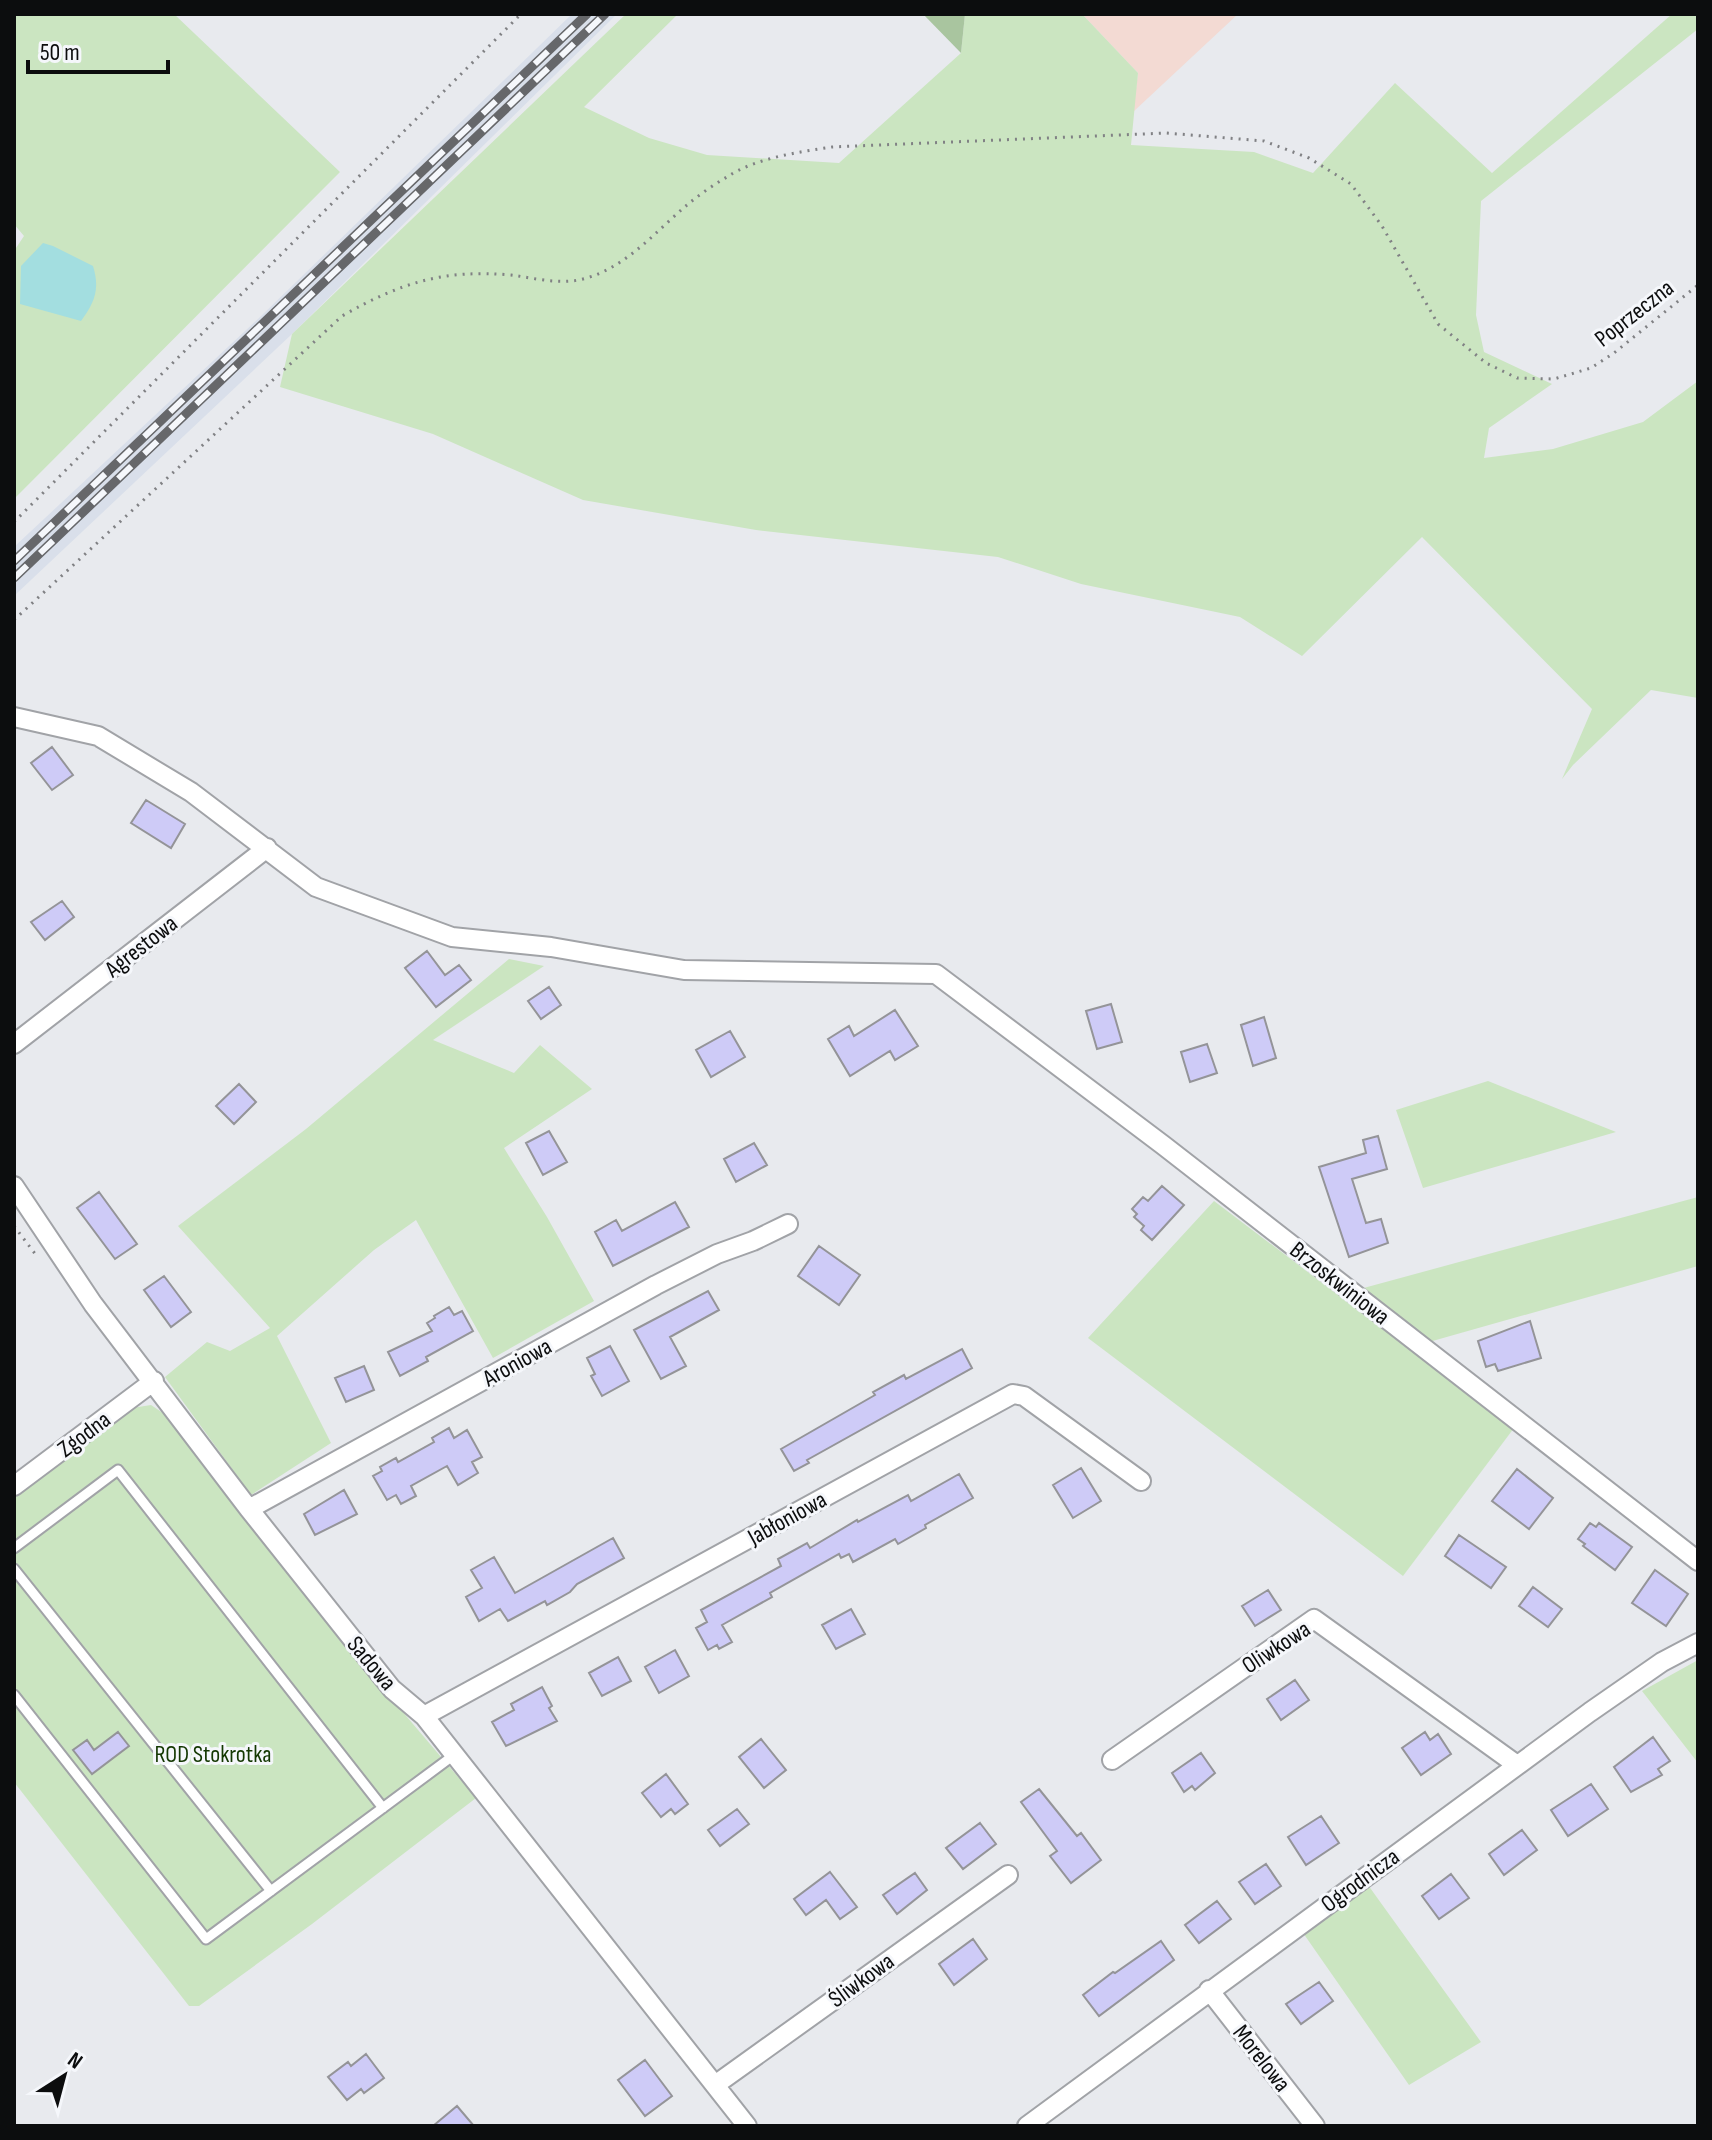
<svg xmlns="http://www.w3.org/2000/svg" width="1712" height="2140" viewBox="0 0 1712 2140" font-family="'Sofia Sans Condensed',sans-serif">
  <rect width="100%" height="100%" fill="#e8eaee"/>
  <!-- built -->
  <path fill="#d9dfea" d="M572,14H617L292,334L14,596V547L259,318Z"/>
  <!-- industrial -->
  <path fill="#f3dad3" d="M1082,14H1238L1133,112L1138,73Z"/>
  <!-- green -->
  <path fill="#cbe5c1" d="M14,14H174L340,172L14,499V251L24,236L14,224Z
    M626,14H678L584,107L649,138L707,155L839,163L961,53L965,14H1082L1138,73L1131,145L1254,152L1313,173L1395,83L1492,173L1672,14H1698V29L1481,201L1476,315L1484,352L1552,384L1489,428L1484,458L1553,449L1643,422L1698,381V698L1651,690L1573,765L1562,779L1592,709L1422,537L1302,656L1240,617L1081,584L998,557L756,530L583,500L433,434L280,387L292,334Z
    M509,959L544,966L433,1040L514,1073L540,1045L592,1089L504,1148L547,1217L594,1301L493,1358L416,1220L374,1250L277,1336L331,1443L251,1495L165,1377L207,1342L230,1351L270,1328L178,1226L306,1129Z
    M1488,1081L1616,1132L1423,1188L1396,1110Z
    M1698,1197V1266L1429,1342L1360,1289Z
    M1214,1201L1514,1428L1403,1576L1088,1338Z
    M151,1405L163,1413L407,1717L476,1798L312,1924L199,2006H189L14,1782V1495L132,1408Z
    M1698,1660V1763L1642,1691Z
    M1368,1885L1481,2042L1409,2085L1301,1930Z"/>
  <!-- forest -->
  <path fill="#a9c59f" d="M923,14H965L961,53Z"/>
  <!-- water -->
  <path fill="#a3dee0" d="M43,243L53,246L93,266C100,289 95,302 81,321L20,304L21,266Z"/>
  <!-- building -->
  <path fill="#cecbf7" stroke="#949498" stroke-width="2" d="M52,747L73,775L52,790L31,763Z
    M146,800L185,824L171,848L131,823Z
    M62,901L74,917L45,940L31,922Z
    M427,951L445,975L459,965L471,980L436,1007L405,968Z
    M549,987L561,1005L541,1019L528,1001Z
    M1111,1004L1122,1042L1097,1049L1086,1011Z
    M895,1010L918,1046L895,1060L890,1051L850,1076L828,1039L849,1026L854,1036Z
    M1264,1017L1276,1058L1253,1066L1241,1025Z
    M730,1031L745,1057L711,1077L696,1050Z
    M1207,1044L1217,1073L1190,1082L1181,1052Z
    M239,1084L256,1102L234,1124L216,1106Z
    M549,1131L567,1162L543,1175L526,1143Z
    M1378,1136L1387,1169L1352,1179L1366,1223L1381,1219L1388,1243L1349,1257L1319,1167L1366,1153L1363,1140Z
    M754,1143L767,1165L736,1182L724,1159Z
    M1162,1186L1184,1205L1152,1240L1141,1230L1144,1226L1134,1217L1137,1214L1132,1209L1143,1197L1148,1201Z
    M99,1192L137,1244L115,1259L77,1208Z
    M675,1202L689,1227L613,1266L595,1232L616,1220L622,1231Z
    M819,1246L860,1275L839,1305L798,1276Z
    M164,1276L191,1312L171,1327L144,1290Z
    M708,1291L719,1310L670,1337L686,1366L661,1379L634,1330Z
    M449,1307L454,1315L462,1311L473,1331L426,1357L428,1361L400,1376L388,1352L432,1331L427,1323L435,1318L434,1316Z
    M1530,1321L1541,1358L1498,1371L1495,1364L1486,1367L1478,1341Z
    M610,1346L629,1381L602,1396L591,1376L595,1374L587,1358Z
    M962,1349L972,1368L807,1460L809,1463L794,1471L781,1449L875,1395L873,1392L904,1375L906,1379Z
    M364,1366L374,1390L346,1402L335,1378Z
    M449,1428L454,1438L467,1430L482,1457L472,1462L478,1473L458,1485L447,1466L411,1486L416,1496L401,1504L396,1495L387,1500L373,1476L382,1471L380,1467L396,1458L398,1462L434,1442L432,1438Z
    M1081,1468L1101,1501L1073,1518L1053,1485Z
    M1517,1469L1553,1498L1529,1529L1492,1501Z
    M959,1474L973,1498L925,1525L926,1528L898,1544L895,1539L853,1562L849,1554L841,1558L839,1554L770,1593L772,1597L722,1625L732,1642L719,1649L717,1645L708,1650L696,1628L707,1622L701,1610L781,1566L778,1559L807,1543L810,1548L857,1520L858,1522L908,1495L911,1501Z
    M344,1490L357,1514L315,1535L304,1514Z
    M1590,1523L1596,1527L1599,1523L1632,1547L1615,1570L1583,1546L1585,1544L1578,1539Z
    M1459,1535L1506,1567L1491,1588L1445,1556Z
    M613,1538L624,1558L577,1584L570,1592L547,1605L545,1601L508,1621L500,1609L479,1621L466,1597L482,1588L471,1570L494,1557L515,1593Z
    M1655,1570L1688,1594L1666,1626L1632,1603Z
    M1533,1587L1562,1609L1548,1627L1519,1606Z
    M1268,1590L1281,1610L1255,1626L1242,1606Z
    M851,1609L865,1634L836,1649L822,1625Z
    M675,1650L689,1676L659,1693L645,1667Z
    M618,1657L631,1681L602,1696L589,1673Z
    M1295,1680L1309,1700L1281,1720L1267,1699Z
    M542,1687L552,1706L549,1708L557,1721L506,1746L492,1722L514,1710L511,1704Z
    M118,1732L129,1746L92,1774L73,1750L87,1740L94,1750Z
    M1425,1732L1430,1740L1438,1734L1451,1754L1421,1775L1402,1748Z
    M1653,1737L1670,1761L1658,1769L1662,1775L1631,1792L1614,1767Z
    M761,1739L786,1770L764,1788L739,1757Z
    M1201,1753L1215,1773L1195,1790L1192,1786L1184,1792L1172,1773Z
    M666,1774L688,1804L675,1814L671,1809L661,1817L642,1793Z
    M1591,1784L1608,1809L1568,1836L1551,1810Z
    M1039,1789L1077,1836L1081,1833L1101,1860L1071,1883L1050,1856L1057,1851L1021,1802Z
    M737,1809L749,1824L720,1846L708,1830Z
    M1321,1816L1339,1843L1306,1865L1288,1837Z
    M980,1823L996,1844L963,1869L946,1848Z
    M1522,1830L1537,1850L1504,1875L1489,1854Z
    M1266,1864L1281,1886L1255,1904L1239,1882Z
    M830,1872L857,1907L840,1919L826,1900L806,1915L794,1899Z
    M915,1873L927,1890L897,1914L883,1895Z
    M1451,1874L1469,1898L1439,1919L1422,1896Z
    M1217,1901L1231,1919L1199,1943L1185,1925Z
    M973,1939L987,1959L954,1985L939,1964Z
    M1161,1941L1174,1960L1099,2016L1083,1995L1113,1972L1115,1973Z
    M1319,1982L1333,2001L1301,2024L1286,2004Z
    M366,2054L384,2078L364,2093L361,2089L347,2100L328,2077L348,2062L351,2066Z
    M645,2060L672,2096L645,2116L618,2080Z
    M457,2106L474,2126H433Z"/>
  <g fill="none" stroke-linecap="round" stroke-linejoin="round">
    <!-- lane casing -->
    <g stroke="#a1a3a7" stroke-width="13">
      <path id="lane" d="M14,1548L118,1470L383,1808
        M14,1569L271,1891
        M14,1695L206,1939L454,1755"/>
    </g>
    <!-- street casing -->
    <g stroke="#a1a3a7" stroke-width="22">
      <path id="street" d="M14,717L98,736L191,792L316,887L452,937L551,947L684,970L936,974L1163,1145L1698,1561
        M14,1044L267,848
        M14,1186L93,1304L249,1509L392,1689L424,1716L747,2126
        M14,1486L154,1381
        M249,1509L656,1285L717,1254L753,1241L788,1224
        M424,1716L1013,1394L1024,1396L1141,1481
        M1112,1760L1314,1619L1517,1765
        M1209,1990L1315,2126
        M715,2085L1008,1875
        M1027,2126L1590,1712L1662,1662L1698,1643"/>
    </g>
    <!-- path -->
    <path stroke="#808184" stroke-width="3" stroke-dasharray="2 6" stroke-linecap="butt" d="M14,522L521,14
      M14,620L342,316C400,283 443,269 511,275C534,278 559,285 583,279C626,268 655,232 687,205C699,195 713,185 727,177C755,158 799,152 832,147L1166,133L1264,141L1309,158L1351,184L1382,226L1438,324L1486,363L1517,378L1554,379L1591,368L1614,353L1698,285
      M14,1226L36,1255"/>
    <!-- lane -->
    <use href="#lane" stroke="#fff" stroke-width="9"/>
    <!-- street -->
    <use href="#street" stroke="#fff" stroke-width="18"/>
    <!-- rail casing -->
    <g stroke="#66676a" stroke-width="9">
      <path id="rail" d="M14,561L587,14
        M14,578L605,14"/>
    </g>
    <!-- rail -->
    <use href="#rail" stroke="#f5f7fb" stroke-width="6" stroke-dasharray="18" stroke-linecap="butt"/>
  </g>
  <g text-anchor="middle" stroke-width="6" stroke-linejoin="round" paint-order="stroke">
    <!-- street labels -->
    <g font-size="24" fill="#0c0d0e" stroke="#f5f7fb">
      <text transform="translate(1634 313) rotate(-38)" y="8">Poprzeczna</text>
      <text transform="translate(141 946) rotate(-38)" y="8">Agrestowa</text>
      <text transform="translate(1340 1283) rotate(38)" y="8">Brzoskwiniowa</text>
      <text transform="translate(517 1362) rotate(-29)" y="8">Aroniowa</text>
      <text transform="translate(84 1434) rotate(-37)" y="8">Zgodna</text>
      <text transform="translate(787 1518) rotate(-29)" y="8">Jabłoniowa</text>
      <text transform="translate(1276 1647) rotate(-33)" y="8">Oliwkowa</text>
      <text transform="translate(372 1663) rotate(50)" y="8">Sadowa</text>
      <text transform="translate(1360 1880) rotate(-36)" y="8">Ogrodnicza</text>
      <text transform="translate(861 1980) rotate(-36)" y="8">Śliwkowa</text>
      <text transform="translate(1262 2058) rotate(52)" y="8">Morelowa</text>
    </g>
    <!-- park labels -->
    <g font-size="24" fill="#143802" stroke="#f5f7fb">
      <text x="213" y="1762">ROD Stokrotka</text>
    </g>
  </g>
  <!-- border -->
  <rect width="1712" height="2140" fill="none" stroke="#0c0d0e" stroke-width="32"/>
  <!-- north arrow -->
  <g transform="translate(64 2076) rotate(36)" stroke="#f5f7fb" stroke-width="6" paint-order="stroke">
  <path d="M0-6L14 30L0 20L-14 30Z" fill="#0c0d0e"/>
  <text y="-12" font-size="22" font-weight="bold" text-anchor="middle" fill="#0c0d0e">N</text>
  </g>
  <!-- scale -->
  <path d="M28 60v12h140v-12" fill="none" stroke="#0c0d0e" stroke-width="4"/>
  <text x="40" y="60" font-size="24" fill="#0c0d0e" stroke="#f5f7fb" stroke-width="6" paint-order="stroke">50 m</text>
</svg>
